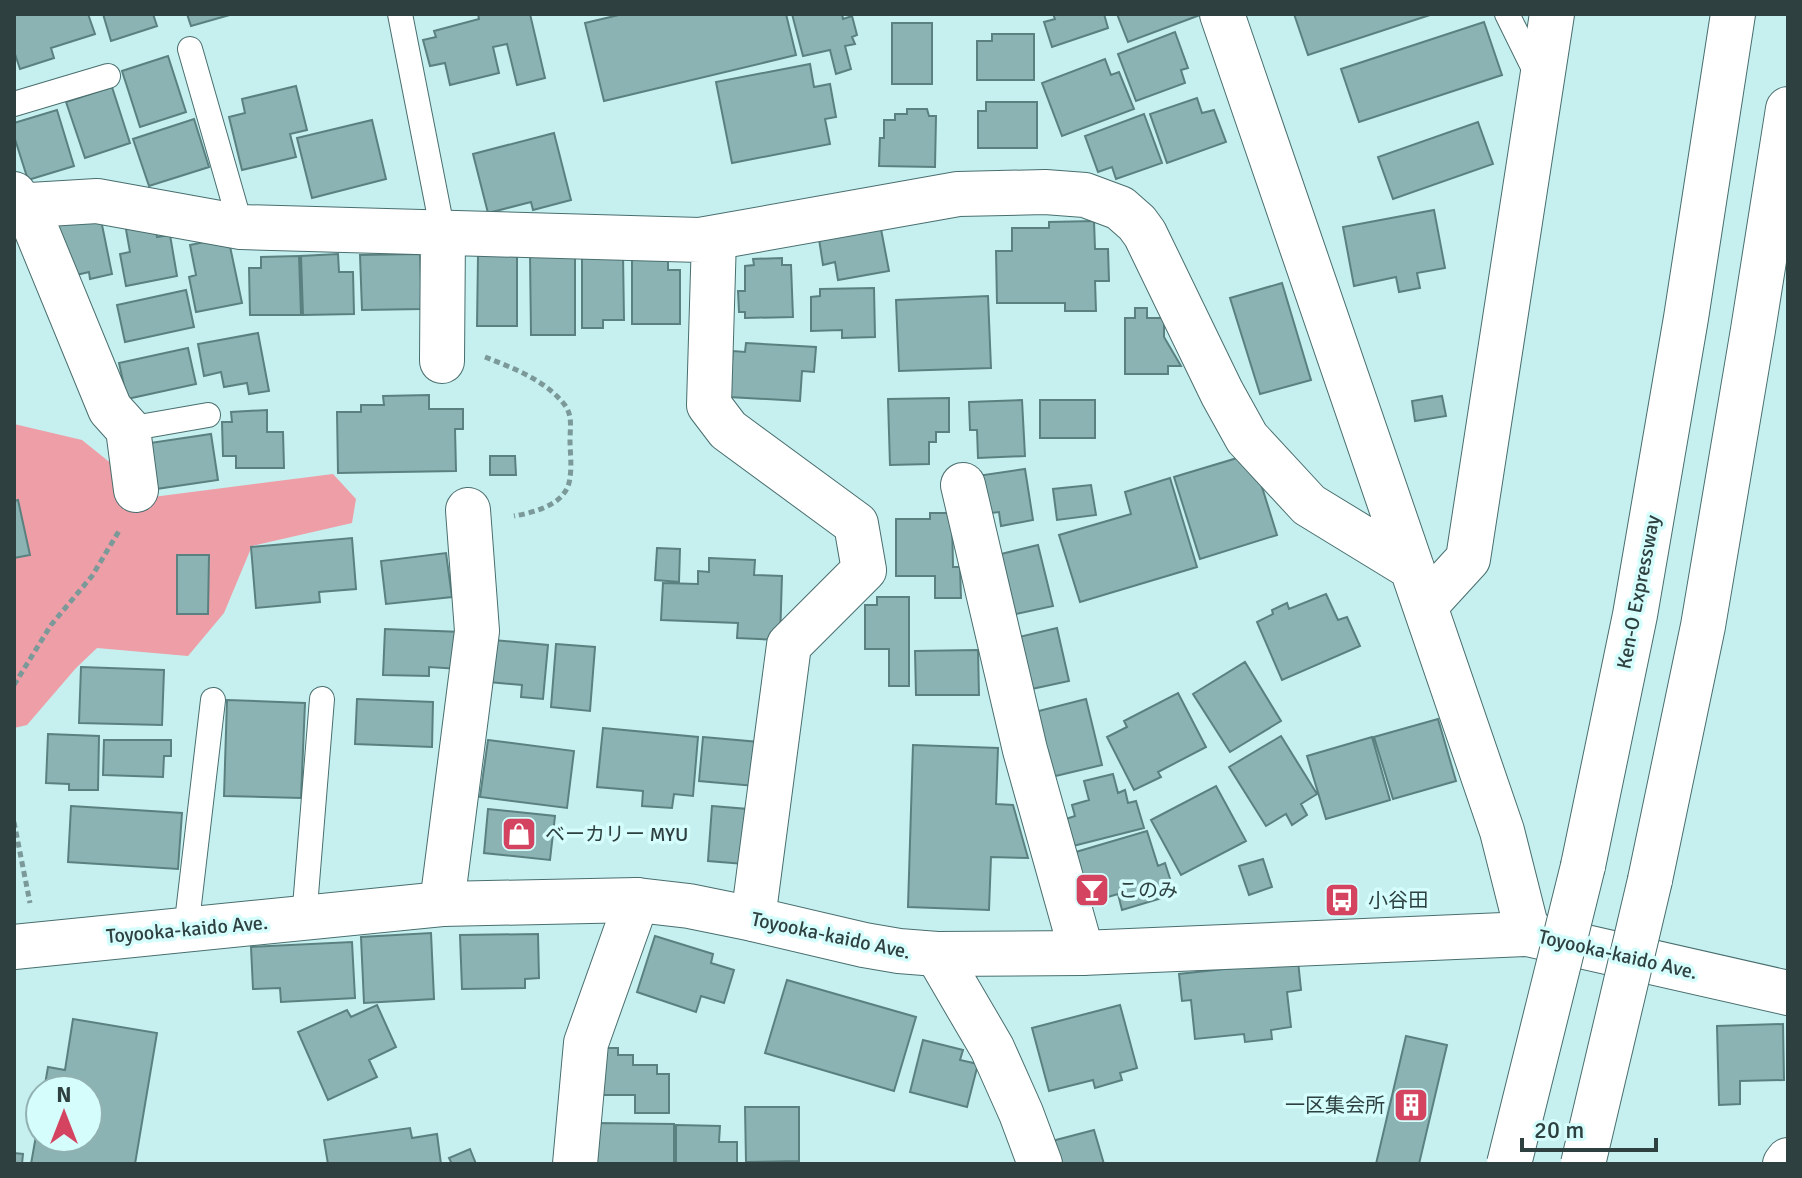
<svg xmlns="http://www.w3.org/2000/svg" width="1802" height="1178" viewBox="0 0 1802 1178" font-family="Signika,'Noto Sans JP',sans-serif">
  <rect width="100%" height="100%" fill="#c6efef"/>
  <!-- green -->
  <path fill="#ee9ea6" d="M14,424L82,440L153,497L333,474L356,499L352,523L252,546L224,613L188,656L97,648L76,668L27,725L14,728Z"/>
  <!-- building -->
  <path fill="#8cb3b3" stroke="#5b8080" stroke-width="2" d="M14,14H88L95,34L51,48L54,58L20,69L14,51Z
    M103,14H153L157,26L111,41Z
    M187,14H233L191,26Z
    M478,14H530L545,78L517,85L507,44L493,47L499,73L450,85L445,63L430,66L423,40L436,37L434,31L479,19Z
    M623,14H786L796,55L604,101L585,23Z
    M792,14H842L843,19L852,16L857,35L852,37L855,44L845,46L851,69L836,74L830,50L803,56Z
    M1053,14H1104L1108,28L1052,47L1044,22L1055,19Z
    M1117,14H1200V15L1128,42Z
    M1294,14H1433L1308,55Z
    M1484,22L1502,75L1359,122L1341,69Z
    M892,23H932V84H892Z
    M1175,32L1188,68L1181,70L1185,83L1136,101L1118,54Z
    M992,34H1034V80H977V41H992Z
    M168,56L186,112L140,127L122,71Z
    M1105,59L1111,75L1119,72L1134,109L1062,136L1042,83Z
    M810,64L814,87L830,84L836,117L825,119L830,144L732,163L716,82Z
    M296,86L307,130L290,134L296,157L242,170L229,117L245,113L242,99Z
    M112,87L130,143L85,158L66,102Z
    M1197,98L1202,113L1214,110L1226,142L1167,163L1150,114Z
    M986,102H1037V148H978V111H986Z
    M907,109H927L929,116H936L935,167L879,166L880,138H884V120H895V114H907Z
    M57,110L74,166L28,180L14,136V123Z
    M1144,114L1162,163L1116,179L1112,167L1098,172L1085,136Z
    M194,119L209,167L149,186L133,139Z
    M372,120L386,179L312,198L297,138Z
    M1478,122L1493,164L1393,199L1378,157Z
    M554,133L571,200L533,210L531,202L488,213L473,154Z
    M1434,210L1445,268L1417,273L1420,288L1399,292L1396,277L1354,286L1343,227Z
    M100,215L112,274L90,279L89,272L72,276L52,224Z
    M1094,221L1095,249H1108L1109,281H1095L1096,311H1065V303H997L996,251H1012V228H1049V222Z
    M125,224L156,230L157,237L170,235L177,276L126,286L120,254L130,252Z
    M881,229L889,271L838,280L835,262L823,265L819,239Z
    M228,237L242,303L196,312L189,277L196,275L190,245Z
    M338,254L339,272H353L354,314L303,315L301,256Z
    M420,254L422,309L362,310L360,255Z
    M530,254H575V335H531Z
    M582,254H623L624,320H603V328H582Z
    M478,255H517V326H477Z
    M299,256L301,315H250L249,268H261V257Z
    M632,256H668V270H680V324H632Z
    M782,258V265H791L793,317L745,318V312H739L738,291H745V266L754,265L753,259Z
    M1282,283L1311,380L1260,394L1230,298Z
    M874,288L875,337L842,338V330L811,331V297L820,296V289Z
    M186,290L194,327L125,342L117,305Z
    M988,296L991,368L899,371L896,300Z
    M1135,308H1147V318H1164V337L1181,366H1168V374H1125V318H1135Z
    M258,333L269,391L249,394L247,383L224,387L221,372L204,376L198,344Z
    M746,343L816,347L814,372L802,371L800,401L729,397L733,351L745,352Z
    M188,348L196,384L127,399L119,363Z
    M429,395V409H463V429H455L456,471L338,473L337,412H361V405H384L383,396Z
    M1442,396L1446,416L1415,421L1412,401Z
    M949,398V432H936V442H929V464L890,465L888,399Z
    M1022,400L1025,456L978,458L977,430H970L969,402Z
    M1040,400H1095V438H1040Z
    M267,410V432H283L284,468H236V456H223L222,422H232L231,412Z
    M211,434L218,480L156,489L150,443Z
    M490,456H515L516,475H490Z
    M1244,456L1256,468L1277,535L1200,559L1174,477Z
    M1025,469L1033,520L1001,526L999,512L983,514L977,476Z
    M1170,478L1197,567L1080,602L1059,535L1131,514L1125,492Z
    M1091,485L1096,515L1057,520L1053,489Z
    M18,500L30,555L14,558V501Z
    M930,513H947L952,518L953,567H960L961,598H935V576H896V519H930Z
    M352,538L356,589L319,592L320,602L256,608L251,547Z
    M1038,545L1053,606L1011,615L997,555Z
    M657,548L680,549L679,582L655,580Z
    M446,553L452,597L386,604L381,561Z
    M177,555H209L208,614H177Z
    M709,558L755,560L754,575L782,576L780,640L737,638L738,623L661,620L663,583L698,584V571L709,572Z
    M1326,594L1338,620L1347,617L1360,646L1282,680L1257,622L1273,614L1272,610L1287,603L1289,609Z
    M877,597H909V686H889V649H865V605H877Z
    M1057,628L1069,681L1027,690L1015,638Z
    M385,629L462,632L460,669L429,667V676L383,675Z
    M493,640L548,645L543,699L521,697L522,685L489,682Z
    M556,644L595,647L590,711L551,707Z
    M978,650L979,695H916L915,651Z
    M1245,662L1281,721L1230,752L1193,694Z
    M81,667L164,670L162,725L79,723Z
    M1178,693L1206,747L1158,772L1161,777L1134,790L1107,737L1127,727L1124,721Z
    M357,699L433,702L432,747L355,744Z
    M1086,699L1102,765L1047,778L1031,713Z
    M227,700L305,703L301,798L224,796Z
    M1438,719L1456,781L1393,799L1374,737Z
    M603,728L698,737L693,796L674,794L672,808L642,806L643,791L597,787Z
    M48,734L99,736L98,790H69V784L46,783Z
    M1281,736L1317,794L1301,804L1307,815L1292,825L1286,814L1266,826L1229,767Z
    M703,737L759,742L755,786L699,781Z
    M1372,737L1390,800L1326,819L1307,756Z
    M104,740H171V756H164L163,777L103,775Z
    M488,740L574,751L567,808L480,797Z
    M913,745L998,748L996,804L1013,805L1028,858L991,857L989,910L908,907Z
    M1113,774L1118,793L1125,790L1128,803L1136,801L1144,828L1073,846L1066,819L1075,816L1072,805L1089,800L1084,781Z
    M1216,786L1246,841L1181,875L1151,820Z
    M71,806L182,813L178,869L68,862Z
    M712,806L748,809L744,864L708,861Z
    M488,809L555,816L550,860L484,853Z
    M1147,831L1158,866L1165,863L1175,894L1122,910L1118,894L1101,899L1099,893L1082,898L1069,854Z
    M1263,859L1272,887L1249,895L1239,866Z
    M431,933L434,999L364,1003L361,937Z
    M538,934L539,978L525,979V988L462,989L460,935Z
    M655,936L713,954L711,963L734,970L724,1003L701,996L696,1012L637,992Z
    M352,942L355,998L281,1002L280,988L253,989L251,947Z
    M1298,961L1301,990L1287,992L1291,1027L1271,1030L1272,1039L1245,1042L1244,1034L1195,1039L1191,1000L1182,1001L1179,974Z
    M787,980L916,1017L894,1091L765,1053Z
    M377,1005L396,1047L369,1060L377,1077L328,1100L298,1032L347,1010L351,1017Z
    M1120,1005L1137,1068L1120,1073L1122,1080L1095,1088L1093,1080L1049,1091L1032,1028Z
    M73,1019L157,1033L135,1164H31L40,1113V1138H88V1090H44L48,1067L65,1070Z
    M1783,1024L1784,1080L1740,1081V1104L1719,1105L1717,1026Z
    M1406,1036L1447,1045L1419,1164H1376Z
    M923,1040L963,1050L960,1060L978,1064L967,1107L910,1092Z
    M600,1048H618V1055H633V1065H657V1074H669V1113H635V1095H600Z
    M745,1107H799V1161L746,1162Z
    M596,1123L674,1124V1164H595Z
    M676,1125L720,1126L719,1142H737V1164H676Z
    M410,1128L412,1138L437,1134L441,1164H328L324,1140Z
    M1094,1130L1104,1164H1059L1052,1141Z
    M470,1149L476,1164H452L449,1158Z
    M14,1153L23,1154L22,1164H14Z"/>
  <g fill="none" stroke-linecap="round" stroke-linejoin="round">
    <!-- lane casing -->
    <g stroke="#496e6e" stroke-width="26">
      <path id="lane" d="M400,14L443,233
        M1507,14L1539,79
        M190,49L241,227
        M14,104L108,76
        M128,429L208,415
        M304,919L322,699
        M186,930L213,700"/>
    </g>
    <!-- street casing -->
    <g stroke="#496e6e" stroke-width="46">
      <path id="street" d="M1222,14L1502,831L1528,934
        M14,194L20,205L34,224L110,409L128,429L136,490
        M14,206L97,201L241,227L700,240L958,194L1045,192L1085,195L1120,208L1137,223L1145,234L1222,393L1247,438L1309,505L1412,568
        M714,238L709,405L728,430L856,524L864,570L789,645L753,919
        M442,361L443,233
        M963,485L1025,750L1082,953
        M1425,606L1468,559L1552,14
        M442,904L477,631L468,510
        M937,954L992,1048L1021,1113L1040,1164
        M575,1164L586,1043L637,900
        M1785,1164L1788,1160"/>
    </g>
    <!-- primary casing -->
    <g stroke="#496e6e" stroke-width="46">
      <path id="primary" d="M14,947L442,904L637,900L689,906L753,919L864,945L899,951L937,954L1082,953L1528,934L1788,993"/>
    </g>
    <!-- highway casing -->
    <g stroke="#496e6e" stroke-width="46">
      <path id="highway" d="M1583,866L1635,615L1686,318L1733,14
        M1650,880L1703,626L1753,330L1788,109"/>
    </g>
    <!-- path -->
    <path stroke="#7b9999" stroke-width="5" stroke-dasharray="6 4" stroke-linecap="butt" d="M485,357C513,368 545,380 564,404C573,415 570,427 570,440C570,452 572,465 570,477C568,504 536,512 514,516
      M14,685L51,625L92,576L119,531
      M14,822L30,903"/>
    <!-- lane -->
    <use href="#lane" stroke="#fff" stroke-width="24"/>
    <!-- street -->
    <use href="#street" stroke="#fff" stroke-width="44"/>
    <!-- primary -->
    <use href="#primary" stroke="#fff" stroke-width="44"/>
    <!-- highway -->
    <use href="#highway" stroke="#fff" stroke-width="44"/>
    <!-- highway-bridge casing -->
    <g stroke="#496e6e" stroke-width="46" stroke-linecap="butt">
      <path id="highway-bridge" d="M1509,1164L1583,866
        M1583,1164L1650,880"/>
    </g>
    <!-- highway-bridge -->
    <use href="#highway-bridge" stroke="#fff" stroke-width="44"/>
  </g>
  <!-- icons -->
  <defs>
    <g id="shop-square" transform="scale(1.8)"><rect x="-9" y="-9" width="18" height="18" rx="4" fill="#d44460" stroke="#d4fdfc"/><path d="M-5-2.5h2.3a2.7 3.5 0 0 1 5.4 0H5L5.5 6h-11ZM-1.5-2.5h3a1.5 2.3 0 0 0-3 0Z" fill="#fff"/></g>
    <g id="bar-square" transform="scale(1.8)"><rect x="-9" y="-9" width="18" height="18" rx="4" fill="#d44460" stroke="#d4fdfc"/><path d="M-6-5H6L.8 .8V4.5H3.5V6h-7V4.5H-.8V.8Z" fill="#fff"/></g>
    <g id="bus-square" transform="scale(1.8)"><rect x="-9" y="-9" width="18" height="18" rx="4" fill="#d44460" stroke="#d4fdfc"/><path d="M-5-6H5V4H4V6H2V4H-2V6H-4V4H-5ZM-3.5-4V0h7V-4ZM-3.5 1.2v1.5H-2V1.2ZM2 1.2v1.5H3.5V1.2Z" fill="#fff"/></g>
    <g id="building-square" transform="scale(1.8)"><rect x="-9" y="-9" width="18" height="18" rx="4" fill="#d44460" stroke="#d4fdfc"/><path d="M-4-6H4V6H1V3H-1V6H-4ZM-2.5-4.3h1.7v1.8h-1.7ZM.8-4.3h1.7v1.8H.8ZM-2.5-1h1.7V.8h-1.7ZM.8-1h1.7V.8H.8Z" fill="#fff"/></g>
  </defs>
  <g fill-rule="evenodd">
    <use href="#shop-square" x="519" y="834"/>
    <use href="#bar-square" x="1092" y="890"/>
    <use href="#bus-square" x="1342" y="900"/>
    <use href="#building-square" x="1411" y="1105"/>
  </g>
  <g text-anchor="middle" stroke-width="7" stroke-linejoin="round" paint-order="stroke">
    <!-- street labels -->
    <g font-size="20" fill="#2f4040" stroke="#d4fdfc">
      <text transform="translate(1638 592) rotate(-79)" y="7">Ken-O Expressway</text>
      <text transform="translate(187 929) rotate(-5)" y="7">Toyooka-kaido Ave.</text>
      <text transform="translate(831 935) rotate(12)" y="7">Toyooka-kaido Ave.</text>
      <text transform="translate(1618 954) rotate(13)" y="7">Toyooka-kaido Ave.</text>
    </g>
    <!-- poi labels -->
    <g font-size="20" fill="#2f4040" stroke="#d4fdfc" text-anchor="start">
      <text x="545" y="841">ベーカリー MYU</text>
      <text x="1118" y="897">このみ</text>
      <text x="1368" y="907">小谷田</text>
      <text x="1385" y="1112" text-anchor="end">一区集会所</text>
    </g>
  </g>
  <!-- border -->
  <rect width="1802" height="1178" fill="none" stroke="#2f4040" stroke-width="32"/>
  <!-- north arrow -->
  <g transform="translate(64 1114)"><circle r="38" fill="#d4fdfc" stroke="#92b1b1" stroke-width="2"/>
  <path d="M0-6L14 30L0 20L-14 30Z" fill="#d44460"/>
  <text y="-12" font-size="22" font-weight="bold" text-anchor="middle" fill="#2f4040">N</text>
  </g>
  <!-- scale -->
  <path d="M1522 1138v12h134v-12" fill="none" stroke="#2f4040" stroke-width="4"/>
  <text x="1534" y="1138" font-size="24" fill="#2f4040" stroke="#d4fdfc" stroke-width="6" paint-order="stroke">20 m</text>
</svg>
